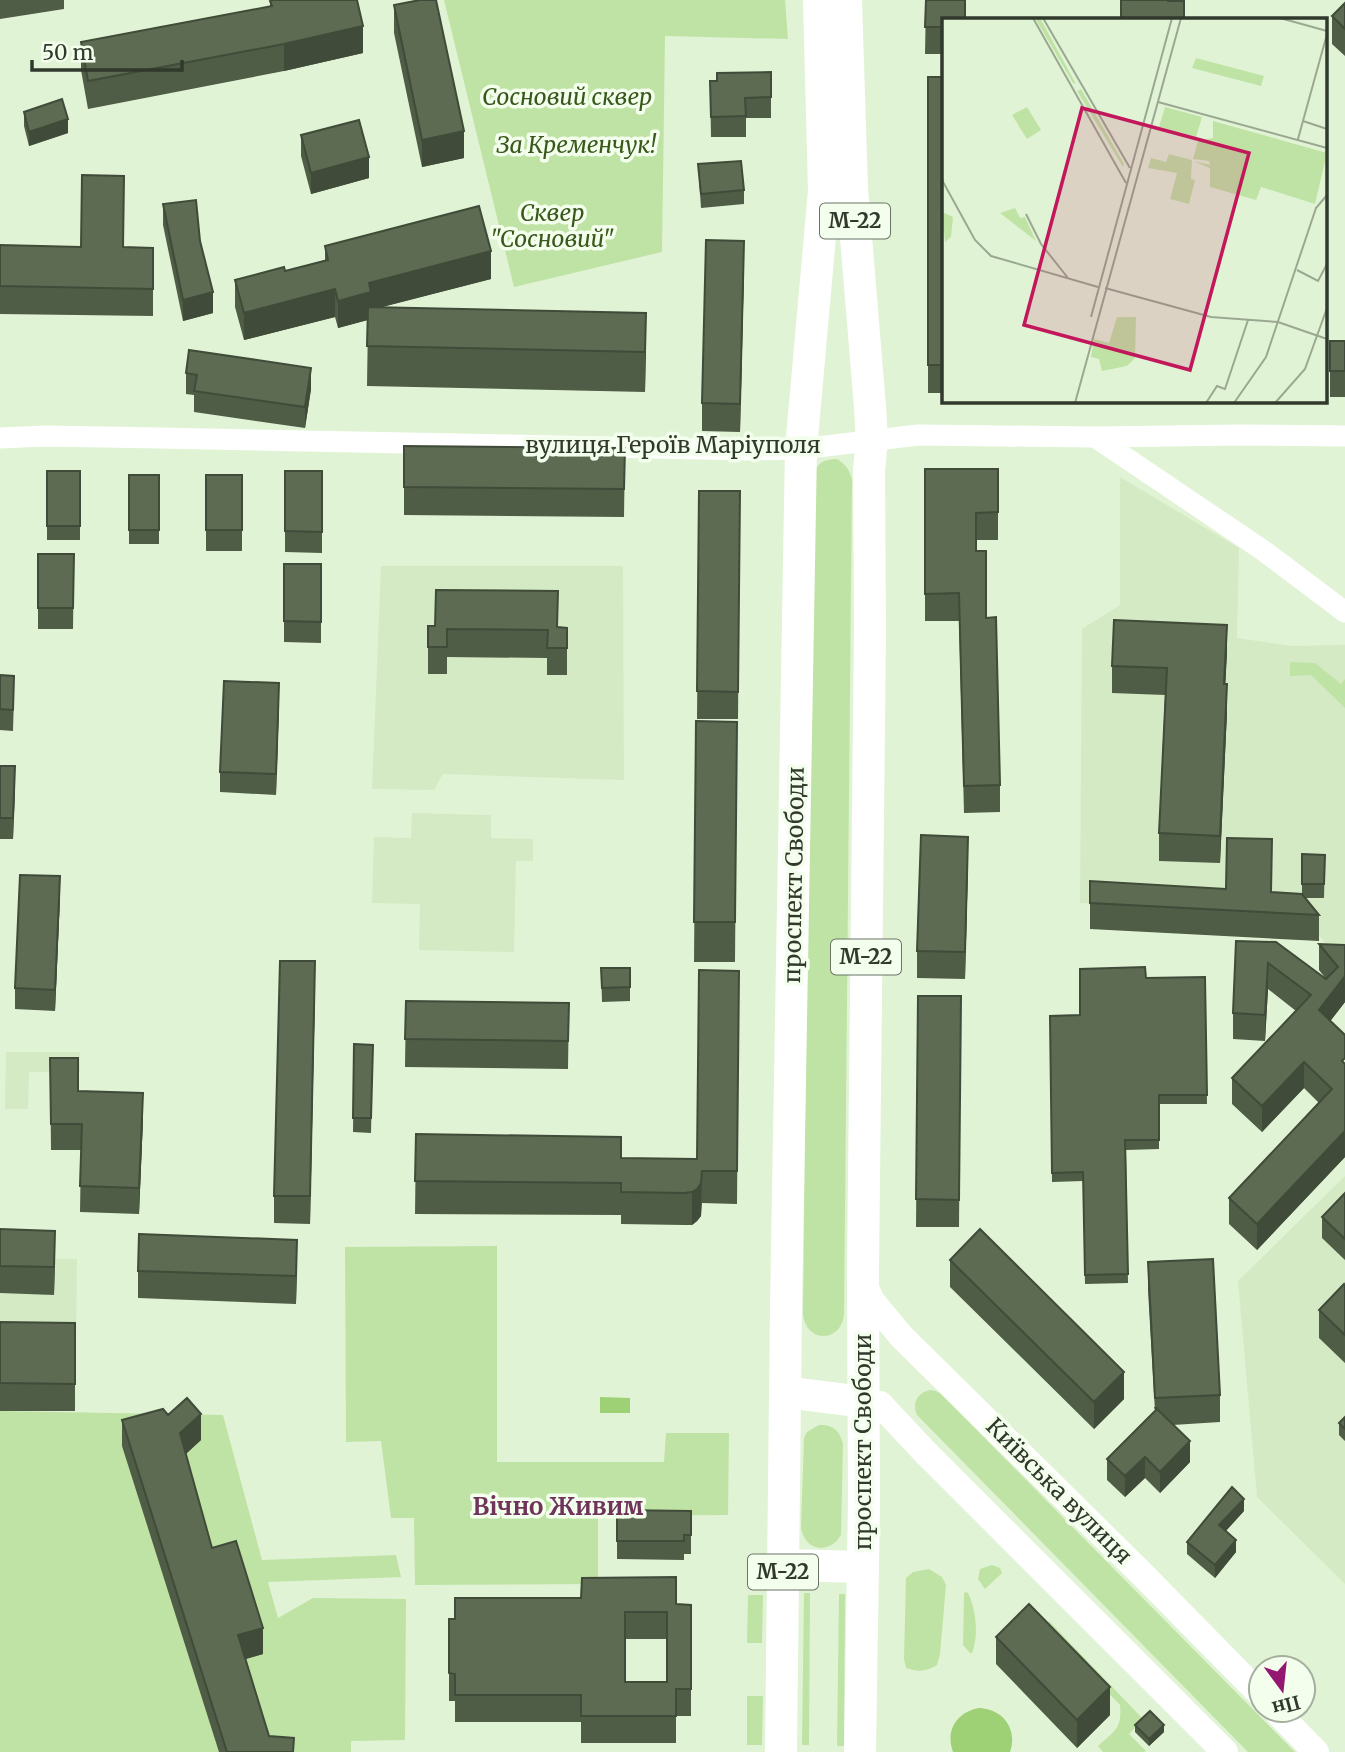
<svg xmlns="http://www.w3.org/2000/svg" width="1345" height="1752" viewBox="0 0 1345 1752" font-family="Merriweather,serif">
  <rect width="100%" height="100%" fill="#e1f3d5"/>
  <!-- built -->
  <path fill="#d4eac5" d="M1120,477L1239,548L1237,638L1292,646L1345,645V966L1303,916L1080,903L1082,629L1120,605Z
    M381,566H623L624,780L443,774L434,790L372,789Z
    M412,813L491,815V838L533,839V861H516L514,952L419,950L420,904L372,903L374,837L411,838Z
    M6,1052H80V1072H29L28,1109H5Z
    M1345,1176V1584L1257,1497L1238,1281Z
    M0,1257L77,1259L75,1411H0Z"/>
  <!-- green -->
  <path fill="#bfe3a4" d="M444,0H785L788,39L665,36L662,252L514,287Z
    M837,459C846,464 850,471 852,480L844,1315C841,1342 807,1344 803,1315L812,486C815,468 816,460 837,459Z
    M1290,662L1315,663L1341,684L1345,679V708L1311,675L1290,676Z
    M497,1246V1462H664L666,1433H729L728,1515L598,1516V1584L415,1585L414,1518H391L381,1441L346,1442L345,1247Z
    M930,1390L936,1391L941,1394L1295,1752H1248L917,1415C912,1403 917,1393 930,1390Z
    M0,1411L223,1415L262,1560L396,1555L401,1577L268,1582L278,1618L313,1598L406,1599L405,1740L351,1741V1752H0Z
    M819,1425C832,1424 840,1430 843,1444L841,1535C829,1555 805,1551 801,1528L804,1438L807,1432Z
    M992,1565L1000,1568L1002,1573L985,1589L978,1579L980,1569Z
    M929,1569L942,1577L946,1585L940,1654L937,1665C925,1672 919,1672 906,1668L904,1659L906,1578L913,1572Z
    M966,1592L968,1593C976,1608 979,1637 972,1653H970L963,1645L964,1593Z
    M804,1593H810L809,1745H802Z
    M839,1594H845L844,1746H837Z
    M748,1595H763L762,1643H747Z
    M1049,1621L1143,1719L1129,1734L1146,1751L1144,1752H1103L1098,1746C1115,1730 1122,1729 1120,1705L1052,1635L1046,1626Z
    M747,1696H763L762,1745H747Z"/>
  <!-- water -->
  <path fill="#9ed076" d="M600,1397L630,1398V1413H600Z
    M979,1708C1003,1709 1018,1729 1010,1752H953C945,1730 957,1712 979,1708Z"/>
  <g fill="none" stroke-linecap="round" stroke-linejoin="round">
    <!-- minor -->
    <path stroke="#fff" stroke-width="21" d="M1095,437L1264,551L1345,612
      M0,438L45,436L161,438L751,450L801,449L918,435L1095,437L1241,435L1345,436"/>
    <!-- major -->
    <path stroke="#fff" stroke-width="26" d="M863,1282L872,1301L901,1336L1143,1575L1261,1695
      M863,1402L880,1404L924,1451L1225,1752
      M1275,1710L1316,1752"/>
    <!-- highway -->
    <path stroke="#fff" stroke-width="32" d="M846,0L852,189L870,407L872,441L869,469L870,632L863,1271L864,1499L860,1752
      M785,1392L863,1402
      M784,1565L863,1567
      M781,1752L786,1307L801,449L824,191L819,0"/>
  </g>
  <!-- wall -->
  <path fill="#4f5c46" fill-rule="evenodd" d="M0,0H64V9L0,19Z
    M926,0L944,19V54H925Z
    M270,1L363,53L284,71L88,109L81,70V42L270,7Z
    M1345,3V56L1332,44V16Z
    M394,5L464,158L422,167L394,33Z
    M771,72V118H746V137H711L710,81H717Z
    M928,77H944V393H928Z
    M24,112L68,133L29,146L24,126Z
    M301,135L369,178L311,194L301,156Z
    M698,164L744,190V204L701,208Z
    M163,204L200,241L213,313L183,321L163,225Z
    M0,245L153,248V316L0,314Z
    M325,246L491,279L381,307L646,313L645,392L367,386L368,320L338,328L335,317L244,340L235,307V280L285,271L325,260Z
    M744,268L740,432L702,431V403Z
    M1330,341H1345V397H1330Z
    M186,373L311,389L305,428L194,412V395L186,394Z
    M404,446L625,448L624,517L404,515Z
    M925,469H998V540H976V551L986,618L1000,785V812L964,813L959,621H925Z
    M47,471H80V540H47Z
    M285,471H322V553L285,552Z
    M129,475H159V544H129Z
    M206,475H242V551H206Z
    M699,491H740L738,719H697Z
    M38,554H74L73,629H38Z
    M284,564H321V643L284,642Z
    M428,626L567,628V675H547V658L447,657V674H428Z
    M1227,652L1225,684L1227,712L1220,863L1159,861V833L1165,695L1112,693V666Z
    M0,675L14,697L13,731L0,730Z
    M279,704L276,795L220,792V772Z
    M696,721L737,722L735,962H694Z
    M0,766L15,787L13,839H0Z
    M1272,839V892L1302,895V854L1325,855L1324,898H1305L1319,915V941L1090,929V881L1226,889Z
    M968,864L965,979L917,978V951Z
    M60,897L55,1011L15,1009V988Z
    M1276,942L1326,979L1319,970V944L1345,945V1002L1330,1021L1345,1157L1257,1250L1229,1224V1198L1319,1103L1304,1088L1262,1132L1232,1104V1078L1296,1011L1268,989L1265,1041L1233,1039V1013Z
    M601,968H630V1001L602,1002Z
    M739,971L737,1204L702,1203L701,1216L697,1221L692,1225H684L621,1224V1215L415,1214L416,1134L621,1158L697,1159Z
    M1205,977L1207,1104H1159V1149L1126,1150L1128,1283L1085,1284L1083,1181L1052,1182L1050,1016L1080,1015L1146,978Z
    M315,989L310,1224L274,1223V1196Z
    M918,996H961L959,1227H916Z
    M406,1001L569,1003L568,1069L405,1067Z
    M354,1044L373,1045L371,1133L353,1132Z
    M50,1058L78,1091L143,1119L139,1214L80,1212L81,1150H51Z
    M1345,1193V1260L1322,1238V1217Z
    M0,1229L55,1259L54,1295L0,1293Z
    M950,1260L1124,1399L1094,1429L950,1287Z
    M1148,1262L1220,1395V1422L1173,1425L1190,1462L1160,1493L1145,1478L1125,1497L1107,1480V1459L1155,1411L1148,1290Z
    M297,1268L296,1304L138,1298V1271Z
    M1345,1286V1363L1319,1338V1310Z
    M0,1322L75,1323V1411H0Z
    M168,1415L201,1440L186,1454L212,1548L263,1654L246,1659L269,1736L294,1752H219L122,1446V1420Z
    M1345,1417V1441L1339,1435V1423Z
    M617,1510L691,1511V1554H684V1560L617,1559Z
    M1244,1511L1226,1531L1236,1552L1215,1578L1187,1554V1542Z
    M676,1604L691,1605V1716H676V1743H581V1722H455V1701H449V1619ZM625,1639H667V1682H625Z
    M996,1637L1110,1715L1077,1748L996,1664Z
    M1135,1725L1164,1732L1149,1746L1135,1732Z"/>
  <!-- shaded-wall -->
  <path fill="#404b39" d="M363,26V53L284,71V44Z
    M68,119V133L29,146V132Z
    M464,131V158L422,167V140Z
    M369,157V178L311,194V173Z
    M744,241V268L740,432V404Z
    M491,251V279L371,310V319L338,328V301L369,283Z
    M335,289V317L244,340V313Z
    M213,292V313L183,321V300Z
    M646,313V354L645,392V352Z
    M311,368V389L305,428V407Z
    M1227,625V652L1224,712V684Z
    M279,683V704L276,795V774Z
    M1227,684V712L1220,863V836Z
    M15,766V787L13,839V818Z
    M968,837V864L965,979V952Z
    M60,876V897L55,1011V990Z
    M315,961V989L310,1224V1196Z
    M1268,963V989L1265,1041V1015Z
    M1345,975V1002L1319,1036V1010Z
    M1304,1062V1088L1262,1132V1106Z
    M143,1093V1119L139,1214V1188Z
    M1345,1131V1157L1257,1250V1224Z
    M702,1171L701,1216L697,1221L692,1225V1192Z
    M55,1231V1259L54,1295V1267Z
    M297,1240V1268L296,1304V1276Z
    M1124,1372V1399L1094,1429V1402Z
    M201,1414V1440L180,1459V1433Z
    M1190,1441V1462L1160,1493V1472Z
    M1145,1457V1478L1125,1497V1476Z
    M1244,1499V1511L1219,1538V1525Z
    M1236,1540V1552L1215,1578V1565Z
    M263,1628V1654L238,1661V1635Z
    M1110,1687V1715L1077,1748V1720Z
    M1164,1725V1732L1149,1746V1739Z"/>
  <!-- building -->
  <path fill="#5c6b51" stroke="#404b39" stroke-width="2" fill-rule="evenodd" d="M273,0H357L363,26L284,44L88,81L81,42L272,6L270,1Z
    M420,0H436L464,131L422,140L394,5Z
    M926,0H965V19H944V27H925Z
    M1121,0H1168V1H1184V19H1121Z
    M1345,3V29L1332,16Z
    M771,72V97L745,98L746,116L711,117L710,81H717V73Z
    M928,77H944V365H928Z
    M62,99L68,119L29,132L24,112Z
    M359,120L369,157L311,173L301,135Z
    M741,161L744,190L701,194L698,164Z
    M82,175L124,176L123,247L153,248V289L0,286V245L81,247Z
    M196,200L200,241L213,292L183,300L163,204Z
    M479,206L491,251L369,283L371,292L338,301L335,289L244,313L235,280L284,267L285,271L328,260L325,246Z
    M706,240L744,241L740,404L702,403Z
    M368,307L646,313L645,352L367,346Z
    M1330,341H1345V371H1330Z
    M189,350L311,368L305,407L194,391L197,375L186,373Z
    M404,446L625,448L624,489L404,487Z
    M925,469H998V512L976,513V551H986V618L996,617L1000,785L964,786L959,593L925,594Z
    M47,471H80V526H47Z
    M285,471H322V532L285,531Z
    M129,475H159V530H129Z
    M206,475H242V530H206Z
    M699,491H740L738,692L697,691Z
    M38,554H74L73,608H38Z
    M284,564H321V622L284,621Z
    M436,590L558,591L557,627L567,628V648H547L548,630L447,629V647H428V626H435Z
    M1114,620L1227,625L1224,684H1227L1220,836L1159,833L1167,668L1112,666Z
    M0,675L14,676L13,710L0,709Z
    M224,681L279,683L276,774L220,772Z
    M696,721L737,722L735,922H694Z
    M0,766H15L13,818H0Z
    M921,835L968,837L965,952L917,951Z
    M1227,838L1272,839L1271,892L1302,894L1319,915L1090,903V881L1226,889Z
    M1302,854L1325,855L1324,884H1302Z
    M20,875L60,876L55,990L15,988Z
    M1236,941L1276,942L1326,979L1338,967L1319,944L1345,945V976L1319,1010L1345,1035V1058L1342,1061L1345,1064V1131L1257,1224L1229,1198L1332,1089L1304,1062L1262,1106L1232,1078L1311,995L1268,963L1265,1015L1233,1013Z
    M280,961H315L310,1196H274Z
    M1145,967L1146,978L1205,977L1207,1095H1159V1140H1125L1128,1274L1085,1275L1083,1172L1052,1173L1050,1016L1080,1015V969Z
    M601,968H630V987L602,988Z
    M699,970L739,971L737,1171H702L701,1183L697,1189L692,1192L684,1193L621,1192V1183L415,1181L416,1134L621,1137V1158L697,1159Z
    M918,996H961L959,1200L916,1199Z
    M406,1001L569,1003L568,1041L405,1039Z
    M354,1044L373,1045L371,1118H353Z
    M50,1058H78V1091L143,1093L139,1188L80,1186L82,1124H51Z
    M1345,1193V1239L1322,1217Z
    M0,1229L55,1231L54,1267L0,1266Z
    M980,1229L1124,1372L1094,1402L950,1260Z
    M139,1234L297,1240L296,1276L138,1271Z
    M1213,1259L1220,1395L1155,1398L1148,1262Z
    M1344,1284L1345,1286V1335L1319,1310Z
    M0,1322L75,1323V1384L0,1383Z
    M187,1398L201,1414L180,1433L212,1548L236,1541L263,1628L238,1635L269,1736L294,1738L293,1752H227L122,1420L163,1409L168,1415Z
    M1155,1407L1190,1441L1160,1472L1145,1457L1125,1476L1107,1459L1156,1410Z
    M1345,1417V1429L1339,1423Z
    M1232,1487L1244,1499L1219,1525L1236,1540L1215,1565L1187,1542Z
    M617,1510L691,1511V1535H684V1541H617Z
    M676,1577V1604L691,1605V1689H676V1716H581V1695H455V1674L449,1673V1619H455V1598H581L582,1578ZM625,1612H667V1682H625Z
    M1029,1604L1110,1687L1077,1720L996,1637Z
    M1150,1711L1164,1725L1149,1739L1135,1725Z"/>
  <g text-anchor="middle" stroke-width="7" stroke-linejoin="round" paint-order="stroke">
    <!-- shield labels -->
    <g fill="#f3feec" stroke="#6b7366" stroke-width="2">
      <rect x="820" y="203.5" width="70" height="35" rx="5"/>
      <rect x="831" y="939.5" width="70" height="35" rx="5"/>
      <rect x="748" y="1554.5" width="70" height="35" rx="5"/>
    </g>
    <g font-size="21" font-weight="bold" fill="#31382c">
      <text x="855" y="228">М-22</text>
      <text x="866" y="964">М-22</text>
      <text x="783" y="1579">М-22</text>
    </g>
    <!-- park labels -->
    <g font-size="23" font-style="italic" fill="#39581b" stroke="#f3feec">
      <text x="567" y="105">Сосновий сквер</text>
      <text x="576" y="153">За Кременчук!</text>
      <text x="552" y="221">Сквер<tspan x="552" dy="26">"Сосновий"</tspan></text>
    </g>
    <!-- street labels -->
    <g font-size="23" fill="#31382c" stroke="#f3feec">
      <text x="673" y="453">вулиця Героїв Маріуполя</text>
      <text transform="translate(794 875) rotate(-89)" y="8">проспект Свободи</text>
      <text transform="translate(863 1442) rotate(-90)" y="8">проспект Свободи</text>
      <text transform="translate(1059 1491) rotate(45)" y="8">Київська вулиця</text>
    </g>
    <!-- neighbourhood labels -->
    <g font-size="24" font-weight="bold" fill="#70335b" stroke="#f3feec">
      <text x="558" y="1515">Вічно Живим</text>
    </g>
  </g>
  <!-- overview -->
  <g transform="translate(942 18)">
    <rect width="385" height="385" fill="#e1f3d5"/>
    <path d="M93,0H98L134,66L131,65ZM254,40L322,58L319,68L250,50ZM139,71L182,146L181,149L135,73ZM85,89L99,112L85,121L70,97ZM223,89L260,99L254,119L217,109ZM271,103L385,135L373,186L319,169L314,182L268,169V150L251,143L268,147L267,143L251,141L256,123L271,120ZM227,136L250,142L249,161L253,162L247,186L228,181L235,155L206,150L209,140L224,144ZM73,190L78,200L83,199L94,223L58,195ZM0,194L11,199L9,219L3,224ZM175,299H194L193,340L185,348L160,353L157,341L149,339L152,321L167,325Z" fill="#bfe3a4"/>
    <path fill="none" stroke="#9ba891" stroke-width="2" d="M91,0L184,165M101,0L188,150M338,0L385,13M216,84L385,130M361,103L385,111M356,121L385,16M0,162L33,222L49,238L156,269M84,196L99,226L126,260M355,252L376,263L385,246M163,270L269,299L336,304L385,321M149,299L230,0M133,385L239,0M264,385L275,368L283,371L306,302M292,385L324,339L374,190L385,177M333,385L363,351L385,290"/>
    <path fill="#c2185b" fill-opacity="0.15" stroke="#c2185b" stroke-width="3.5" d="M140,90L307,135L248,352L82,307Z"/>
    <rect width="385" height="385" fill="none" stroke="#31382c" stroke-width="3.5"/>
  </g>
  <!-- north arrow -->
  <g transform="translate(1282 1689) rotate(165)"><circle r="33" fill="#f3feec" stroke="#a5af9f" stroke-width="2"/>
  <path d="M0-5L12 26L0 18L-12 26Z" fill="#941771"/>
  <text y="-10" font-size="19" font-weight="bold" text-anchor="middle" fill="#31382c">Пн</text>
  </g>
  <!-- scale -->
  <path d="M32 60v10h150v-10" fill="none" stroke="#31382c" stroke-width="3.5"/>
  <text x="42" y="60" font-size="21" fill="#31382c" stroke="#f3feec" stroke-width="5" paint-order="stroke">50 m</text>
</svg>
